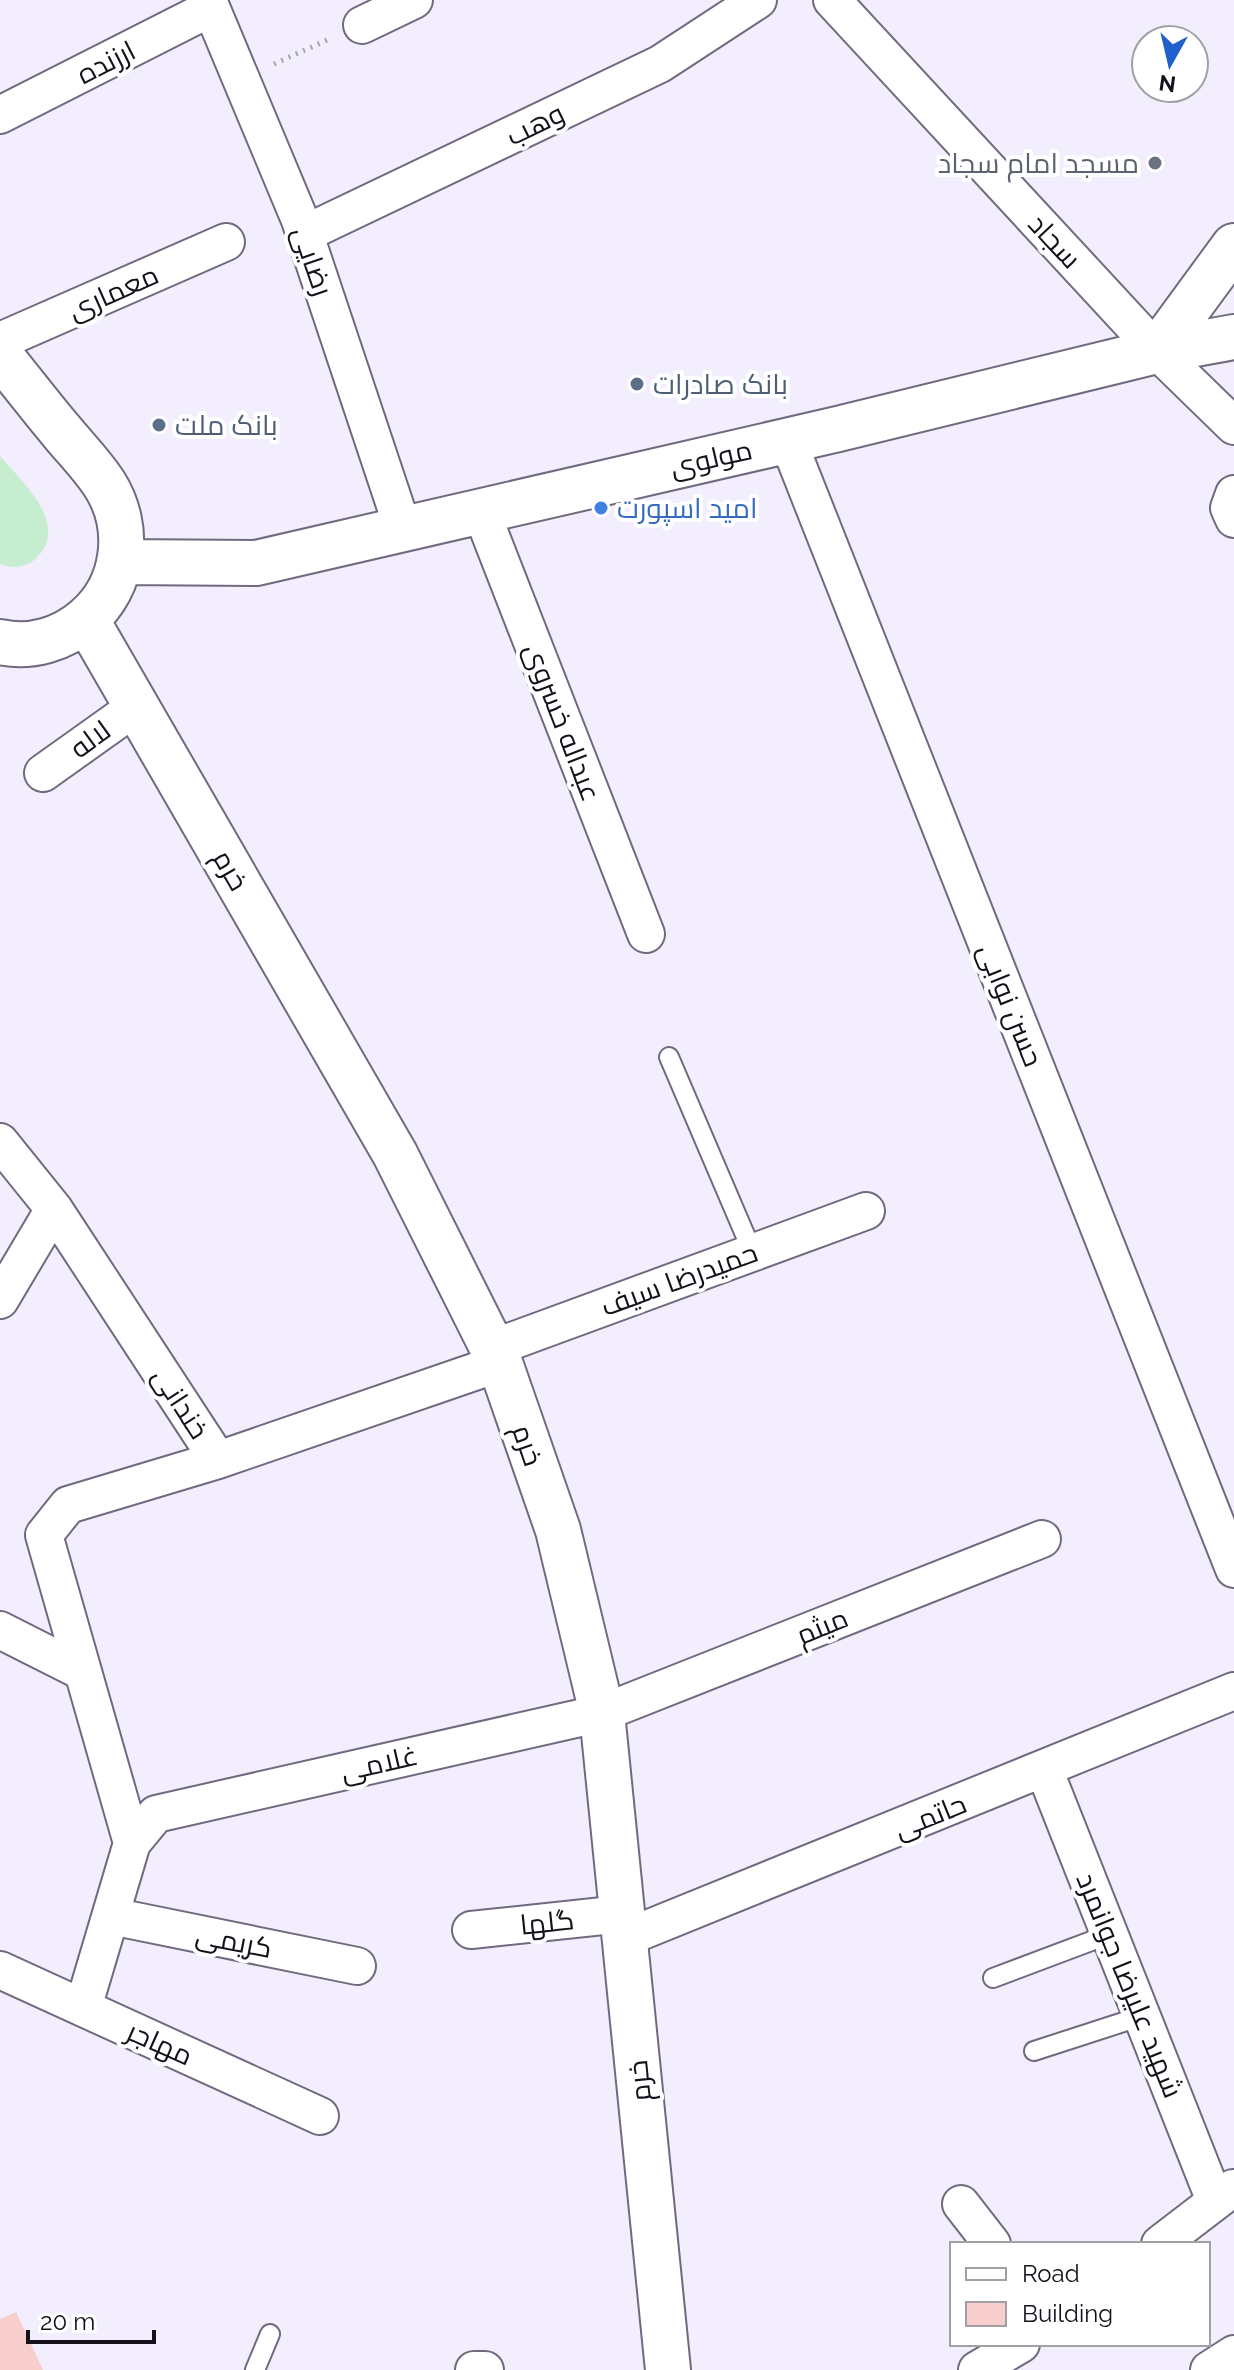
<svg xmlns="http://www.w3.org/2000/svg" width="1234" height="2370" viewBox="0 0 1234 2370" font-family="Raleway,Cairo,sans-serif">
  <rect width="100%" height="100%" fill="#f3eefd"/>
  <!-- green -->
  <path fill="#c7edd1" d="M0,456C22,482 73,526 34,560C25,568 11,569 0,564Z"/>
  <!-- building -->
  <path fill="#f7cecb" d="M16,2312L43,2370H0V2319Z"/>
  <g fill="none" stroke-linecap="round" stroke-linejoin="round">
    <!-- lane casing -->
    <g stroke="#71697f" stroke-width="22">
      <path id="lane" d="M669,1057L752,1251
        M993,1978L1110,1934
        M1034,2051L1142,2016
        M255,2370L270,2334"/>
    </g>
    <!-- street casing -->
    <g stroke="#71697f" stroke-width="40">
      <path id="street" d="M208,0L300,220L403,529
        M832,0L1157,351L1234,426
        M362,25L414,0
        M0,115L211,8
        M304,234L660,64L758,0
        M0,341L226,242
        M788,441L1234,1569
        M1234,494L1229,508L1234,519
        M481,511L646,934
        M43,773L137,706
        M0,1142L54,1209L218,1460
        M0,1300L54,1209
        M493,1348L866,1211
        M0,1630L83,1672
        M1044,1769L1215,2201
        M132,1843L44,1535L68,1505L218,1460L500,1363
        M111,1916L357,1966
        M471,1930L622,1914
        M625,1938L1234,1691
        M0,1970L320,2116
        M83,2008L132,1843L156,1814L602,1713L1042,1539
        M961,2204L992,2244
        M1160,2244L1233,2188
        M474,2370H485
        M977,2370L1021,2344
        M1209,2370L1234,2354"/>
    </g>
    <!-- secondary casing -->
    <g stroke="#71697f" stroke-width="48">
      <path id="secondary" d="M1157,351L1234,246
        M0,355C21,381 41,407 62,432C76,449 93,466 105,485C132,528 125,586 86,619C63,639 31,649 0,642
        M119,562L256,563L838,429L1157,351L1234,337
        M86,619L395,1154L500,1363L558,1530L602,1713L668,2370"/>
    </g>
    <!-- path -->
    <path stroke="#a7a3b0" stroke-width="5" stroke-dasharray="2 6" stroke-linecap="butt" d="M274,64L327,40"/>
    <!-- lane -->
    <use href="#lane" stroke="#fff" stroke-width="18"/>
    <!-- street -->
    <use href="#street" stroke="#fff" stroke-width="36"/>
    <!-- secondary -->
    <use href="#secondary" stroke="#fff" stroke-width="44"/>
  </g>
  <!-- markers -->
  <circle fill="#6b7280" stroke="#fff" stroke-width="3" cx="1155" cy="163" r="8"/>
  <g fill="#5c6f8a" stroke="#fff" stroke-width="3">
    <circle cx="637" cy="384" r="8"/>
    <circle cx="159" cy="425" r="8"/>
  </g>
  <circle fill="#3f7fe0" stroke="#fff" stroke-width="3" cx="601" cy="508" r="8"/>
  <g text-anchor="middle" stroke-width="8" stroke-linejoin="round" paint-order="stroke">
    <!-- street labels -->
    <g font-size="28" fill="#14111a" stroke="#fff">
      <text transform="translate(106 62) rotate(-27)" y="10">ارزنده</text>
      <text transform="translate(535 124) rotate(-26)" y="10">وهب</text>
      <text transform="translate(1055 241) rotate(47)" y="10">سجاد</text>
      <text transform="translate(313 261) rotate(71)" y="10">رضایی</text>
      <text transform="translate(113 292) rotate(-24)" y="10">معماری</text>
      <text transform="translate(711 458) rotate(-13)" y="10">مولوی</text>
      <text transform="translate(563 722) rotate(69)" y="10">عبداله خسروی</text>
      <text transform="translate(90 739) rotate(-36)" y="10">لاله</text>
      <text transform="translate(231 870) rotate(60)" y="10">خرم</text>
      <text transform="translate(1011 1005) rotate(68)" y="10">حسن نوابی</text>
      <text transform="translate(679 1279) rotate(-20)" y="10">حمیدرضا سیف</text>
      <text transform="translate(181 1403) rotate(57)" y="10">خندانی</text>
      <text transform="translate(528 1445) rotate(71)" y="10">خرم</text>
      <text transform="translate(822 1626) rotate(-22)" y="10">میثم</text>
      <text transform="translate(379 1763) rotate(-13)" y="10">غلامی</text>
      <text transform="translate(930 1816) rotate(-22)" y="10">حاتمی</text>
      <text transform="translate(547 1922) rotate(-6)" y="10">گلها</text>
      <text transform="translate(234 1941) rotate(11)" y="10">کریمی</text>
      <text transform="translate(1130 1985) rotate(68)" y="10">شهید علیرضا جوانمرد</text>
      <text transform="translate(160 2043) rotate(24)" y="10">مهاجر</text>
      <text transform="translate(639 2081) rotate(-96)" y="10">خرم</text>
    </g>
    <!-- worship labels -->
    <g font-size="28" fill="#5b616d" stroke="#fff" text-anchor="end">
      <text x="1139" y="173">مسجد امام سجاد</text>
    </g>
    <!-- service labels -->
    <g font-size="28" fill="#4e5e75" stroke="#fff" text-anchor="start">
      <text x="653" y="394">بانک صادرات</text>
      <text x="175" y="435">بانک ملت</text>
    </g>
    <!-- shop labels -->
    <g font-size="28" fill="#366cbe" stroke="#fff" text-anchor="start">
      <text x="617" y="518">امید اسپورت</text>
    </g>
  </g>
  <!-- legend -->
  <rect x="950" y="2242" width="260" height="104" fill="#ffffff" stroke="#a1a0a3" stroke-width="2"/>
  <rect x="966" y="2268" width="40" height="12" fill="#ffffff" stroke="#a1a0a3" stroke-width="2"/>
  <text x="1022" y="2282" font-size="24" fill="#14111a">Road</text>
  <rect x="966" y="2302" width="40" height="24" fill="#f7cecb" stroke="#a1a0a3" stroke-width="2"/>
  <text x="1022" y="2322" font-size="24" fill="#14111a">Building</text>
  <!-- north arrow -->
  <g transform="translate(1170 64) rotate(188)"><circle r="38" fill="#ffffff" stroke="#a1a0a3" stroke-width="2"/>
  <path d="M0-6L14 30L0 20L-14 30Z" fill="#1f60cc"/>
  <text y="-12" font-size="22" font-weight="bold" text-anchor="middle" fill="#14111a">N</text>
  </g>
  <!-- scale -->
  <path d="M28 2330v12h126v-12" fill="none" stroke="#14111a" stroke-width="4"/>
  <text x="40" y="2330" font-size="24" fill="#14111a" stroke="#ffffff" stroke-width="6" paint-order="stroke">20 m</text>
</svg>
